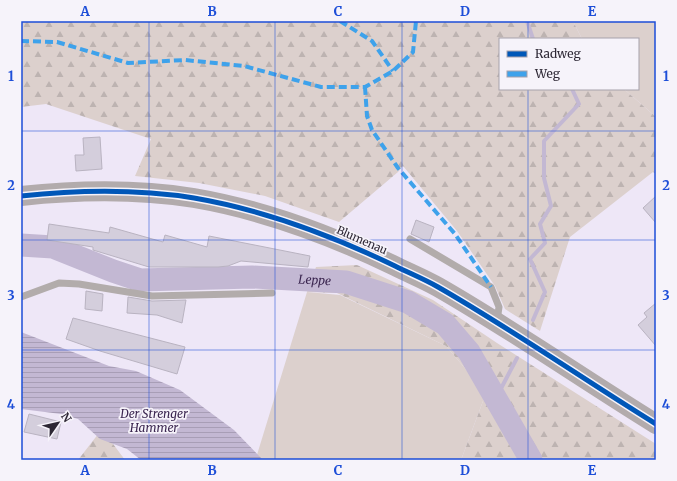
<svg xmlns="http://www.w3.org/2000/svg" width="677" height="481" viewBox="0 0 677 481" font-family="Merriweather,serif">
  <defs>
    <pattern id="forest-firs" width="22" height="20" patternUnits="userSpaceOnUse"><rect width="22" height="20" fill="#dcd0cd"/><path d="M5 1l3.5 6h-7zM16 11l3.5 6h-7z" fill="#bdb3b1"/></pattern>
    <pattern id="water-rules" width="6" height="5" patternUnits="userSpaceOnUse"><rect width="6" height="5" fill="#c3b8d3"/><path d="M0 2.5h6" fill="none" stroke="#a89eb6"/></pattern>
  </defs>
  <rect width="100%" height="100%" fill="#eee7f7"/>
  <!-- green -->
  <path fill="#dcd0cd" d="M573,21H656V117L624,89H638V39H582Z
    M307,292L340,295L446,346L486,393L461,460H257L256,458Z"/>
  <!-- forest -->
  <path fill="url(#forest-firs)" d="M21,21H573L582,39H500V89H624L656,117V174L653,172L570,237L540,331L505,309L495,286L457,231L403,166L398,172L339,222L265,196L199,183L135,176L151,139L46,104L21,107Z
    M357,265L433,300L497,343L656,444V460H461L486,393L446,346L337,293L307,292L316,267Z
    M102,429L125,460H78Z"/>
  <!-- water -->
  <path fill="url(#water-rules)" d="M21,332L109,366L136,371L180,390L234,430L263,460H141L127,449L100,439L78,419L61,414L21,409Z"/>
  <g fill="none" stroke-linecap="round" stroke-linejoin="round">
    <!-- stream -->
    <path stroke="#c3b8d3" stroke-width="4" d="M527,21L533,39
      M533,320L545,292L530,259L545,243L540,224L551,206L544,178V141L579,104L572,89
      M496,398L517,358"/>
    <!-- river -->
    <path stroke="#c3b8d3" stroke-width="23" id="s1" d="M21,245L53,247L113,271L140,280L252,277L346,282L408,302L445,324L469,352L531,460"/>
  </g>
  <!-- building -->
  <path fill="#d4cedc" stroke="#b9b3c1" d="M100,137L102,169L76,171L75,155H84L83,138Z
    M656,196V223L643,208Z
    M416,220L434,227L429,242L411,234Z
    M49,224L109,233L110,227L163,242L165,235L207,247L209,236L310,256L308,267L241,261L228,266L218,267H149L93,250V247L47,240Z
    M86,291L103,294L102,311L85,309Z
    M128,297L152,301L186,300L182,323L157,315L127,313Z
    M656,303V346L638,325L647,317L644,313Z
    M73,318L185,347L177,374L100,351L66,339Z
    M29,414L61,422L57,439L24,432Z"/>
  <g fill="none" stroke-linecap="round" stroke-linejoin="round">
    <!-- lane -->
    <path stroke="#b2acab" stroke-width="7" d="M410,239L491,287L499,307L497,321
      M21,297L59,283L79,284L152,296L272,293"/>
    <!-- secondary -->
    <path stroke="#b2abac" stroke-width="20" d="M21,196C77,190 138,189 194,198C264,210 331,235 395,266C409,273 424,279 438,287C513,330 583,379 656,424"/>
    <!-- quiet -->
    <path stroke="#3ea2eb" stroke-width="4" stroke-dasharray="8 4" stroke-linecap="butt" d="M340,21L372,41L393,71
      M21,41L57,42L128,63L185,60L244,66L321,87H365L393,71L413,52L416,21
      M365,87L367,116L372,130L398,168L455,234L491,287"/>
    <!-- cycleway casing -->
    <g stroke="#f6f3fa" stroke-width="8">
      <path id="cycleway" d="M21,196C77,190 138,189 194,198C264,210 331,235 395,266C409,273 424,279 438,287C513,330 583,379 656,424"/>
    </g>
    <!-- cycleway -->
    <use href="#cycleway" stroke="#0057b8" stroke-width="5"/>
  </g>
  <!-- grid -->
  <path fill="none" stroke="#1d4ed8" stroke-width="1" stroke-opacity="0.55" d="M149,21V460M275,21V460M402,21V460M528,21V39M528,89V460M21,131H656M21,240H656M21,350H656"/>
  <g text-anchor="middle" stroke-width="3.5" stroke-linejoin="round" paint-order="stroke">
    <!-- street labels -->
    <g font-size="11" fill="#2d2734" stroke="#f6f3fa">
      <text transform="translate(362 240) rotate(24)" y="4">Blumenau</text>
    </g>
    <!-- water labels -->
    <g font-size="12" font-style="italic" fill="#3b2650" stroke="#f6f3fa">
      <text dy="4" stroke="none"><textPath href="#s1" startOffset="300">Leppe</textPath></text>
      <text x="154" y="418">Der Strenger<tspan x="154" dy="14">Hammer</tspan></text>
    </g>
  </g>
  <!-- border -->
  <rect width="677" height="481" fill="none" stroke="#f6f3fa" stroke-width="44"/>
  <!-- legend -->
  <rect x="499" y="38" width="140" height="52" fill="#f6f3fa" stroke="#a6a1ab"/>
  <rect x="507" y="51" width="20" height="6" fill="#0057b8" stroke="#a6a1ab"/>
  <text x="535" y="58" font-size="12" fill="#2d2734">Radweg</text>
  <rect x="507" y="71" width="20" height="6" fill="#3ea2eb" stroke="#a6a1ab"/>
  <text x="535" y="78" font-size="12" fill="#2d2734">Weg</text>
  <!-- north arrow -->
  <g transform="translate(58 423) rotate(56)" stroke="#f6f3fa" stroke-width="3" paint-order="stroke">
  <path d="M0-3L7 15L0 10L-7 15Z" fill="#2d2734"/>
  <text y="-6" font-size="11" font-weight="bold" text-anchor="middle" fill="#2d2734">N</text>
  </g>
  <rect x="22" y="22" width="633" height="437" fill="none" stroke="#1d4ed8" stroke-width="1.5"/>
  <g font-size="13" text-anchor="middle" font-weight="bold" fill="#1d4ed8">
    <text x="85" y="16">A</text>
    <text x="212" y="16">B</text>
    <text x="338" y="16">C</text>
    <text x="465" y="16">D</text>
    <text x="592" y="16">E</text>
    <text x="11" y="81">1</text>
    <text x="666" y="81">1</text>
    <text x="11" y="190">2</text>
    <text x="666" y="190">2</text>
    <text x="11" y="300">3</text>
    <text x="666" y="300">3</text>
    <text x="11" y="409">4</text>
    <text x="666" y="409">4</text>
    <text x="85" y="475">A</text>
    <text x="212" y="475">B</text>
    <text x="338" y="475">C</text>
    <text x="465" y="475">D</text>
    <text x="592" y="475">E</text>
  </g>
</svg>
